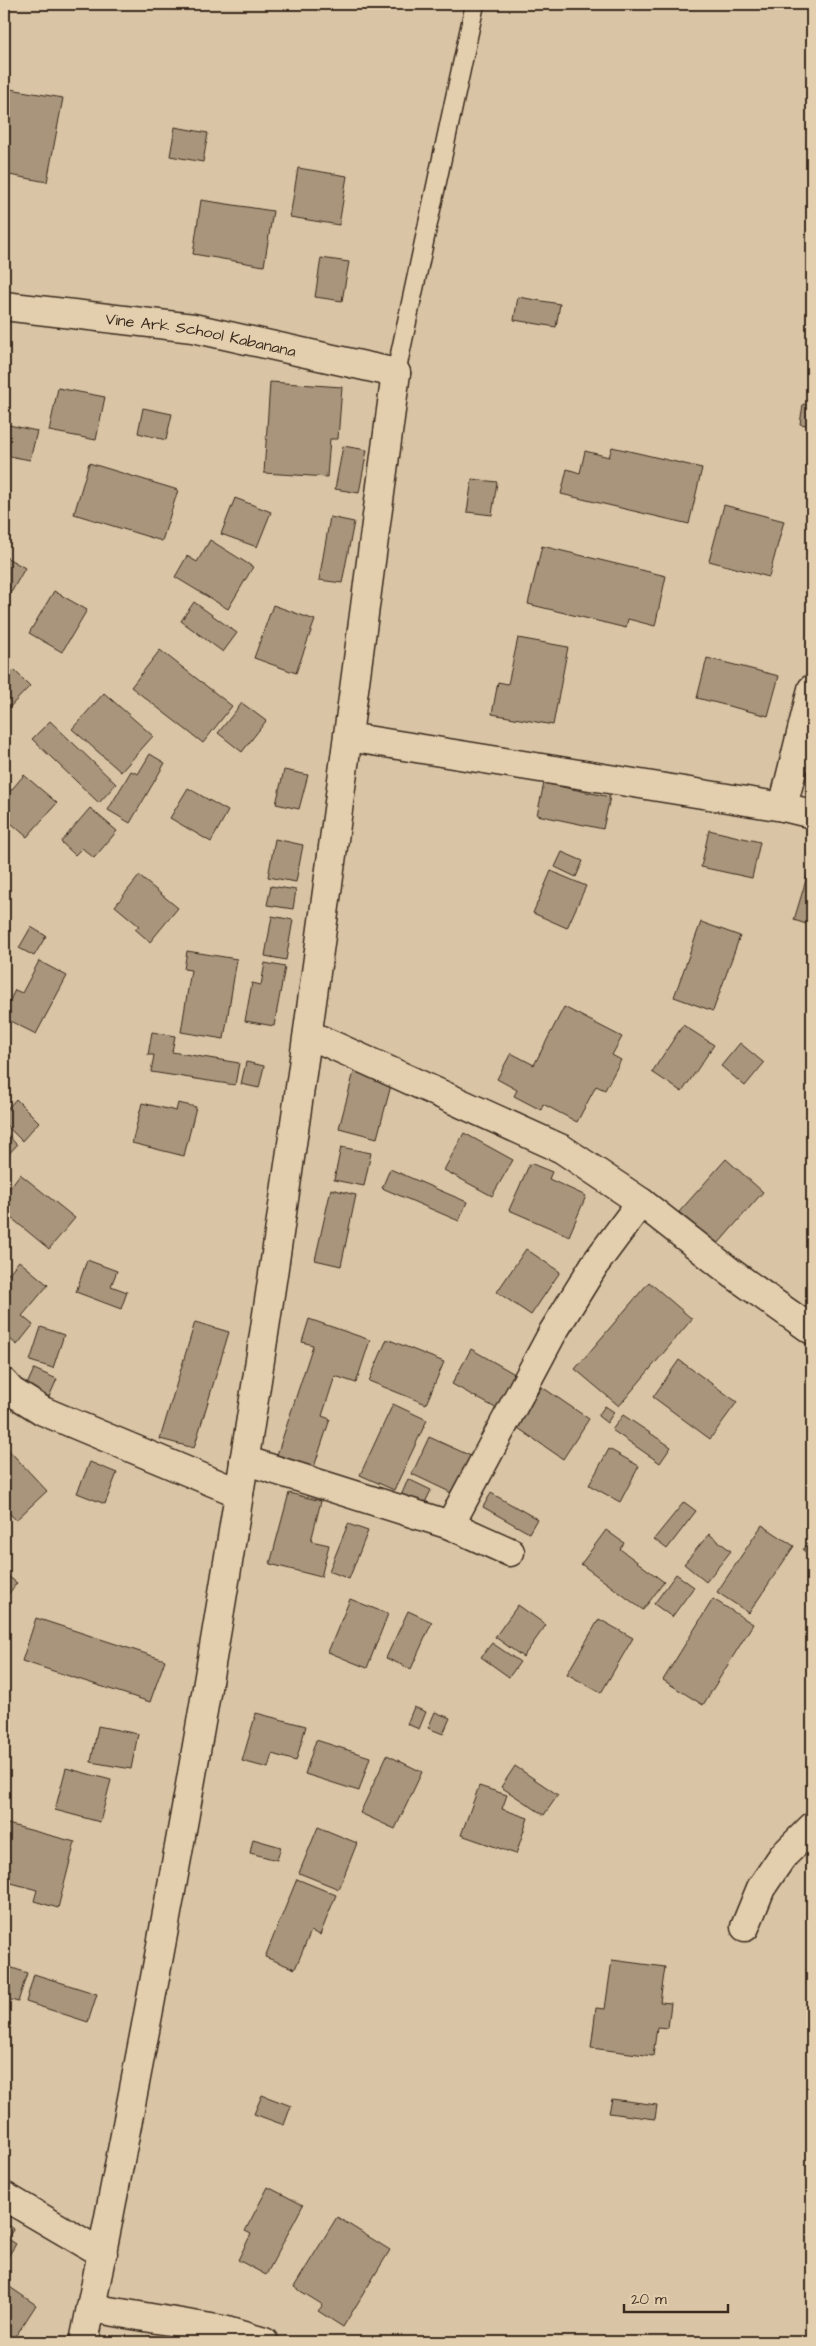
<svg xmlns="http://www.w3.org/2000/svg" width="816" height="2346" viewBox="0 0 816 2346" font-family="'Architects Daughter',sans-serif">
  <rect width="100%" height="100%" fill="#d9c5a5"/>
  <filter id="ink" filterUnits="userSpaceOnUse"><feTurbulence type="fractalNoise" baseFrequency=".02" numOctaves="2"/><feDisplacementMap in="SourceGraphic" scale="10" xChannelSelector="R" yChannelSelector="G"/><feConvolveMatrix kernelMatrix="1 2 1 2 8 2 1 2 1" color-interpolation-filters="sRGB"/></filter>
  <g filter="url(#ink)">
    <!-- building -->
    <path fill="#a8957b" stroke="#3b2a1e" d="M4,88L63,98L47,182L4,174Z
      M175,127L208,133L203,162L170,156Z
      M298,168L347,176L339,225L290,217Z
      M201,200L273,211L264,266L193,254Z
      M321,258L349,262L342,301L315,297Z
      M518,297L560,304L556,327L514,320Z
      M270,382L342,387L338,439H330L327,477L264,473Z
      M58,388L105,397L96,440L49,431Z
      M803,404L812,406V426L800,424Z
      M143,408L172,414L166,440L138,433Z
      M4,424L37,431L30,460L4,455Z
      M343,446L367,450L359,493L335,489Z
      M612,447L702,468L689,524L561,494L567,469L580,473L585,451L609,457Z
      M89,463L178,490L162,541L74,514Z
      M472,479L497,482L492,515L467,512Z
      M235,498L271,512L257,547L221,534Z
      M724,505L784,521L769,577L709,561Z
      M330,517L354,522L342,583L319,580Z
      M210,540L253,567L228,609L175,577L187,556L197,562Z
      M542,546L666,576L655,626L628,619L626,628L528,604Z
      M4,556L25,568L4,605Z
      M54,591L87,610L62,652L29,633Z
      M194,602L237,633L223,652L181,621Z
      M273,605L315,620L296,673L254,658Z
      M518,638L568,647L553,725L492,714L498,682L508,684Z
      M160,650L232,706L203,743L131,687Z
      M707,658L779,676L768,716L697,698Z
      M14,670L30,686L4,713V679Z
      M104,693L153,736L121,772L72,729Z
      M242,703L266,721L242,752L218,733Z
      M50,721L116,784L99,803L32,739Z
      M150,754L165,763L130,823L108,810L131,771L138,774Z
      M284,770L308,775L299,809L276,804Z
      M24,775L57,803L27,837L4,817V792L7,795Z
      M544,783L610,797L603,829L537,815Z
      M188,788L228,811L211,842L170,818Z
      M90,808L117,831L94,858L82,848L75,855L61,842Z
      M709,830L760,842L752,878L701,867Z
      M275,839L303,845L296,882L268,877Z
      M562,852L583,861L576,877L555,867Z
      M812,860V926L794,920Z
      M551,871L586,886L567,928L533,913Z
      M139,876L178,908L150,942L135,929L139,926L115,906Z
      M271,886L296,890L293,909L267,905Z
      M272,916L293,920L286,960L265,956Z
      M701,922L740,936L713,1011L674,997Z
      M31,927L46,936L34,956L19,948Z
      M187,951L237,959L224,1039L181,1032L191,970L184,969Z
      M39,961L67,976L36,1034L4,1018V1012L15,990L22,993Z
      M265,963L285,967L274,1026L245,1021L252,983L261,985Z
      M564,1007L622,1037L612,1055L621,1060L605,1090L596,1086L577,1122L543,1104L541,1110L514,1096L517,1090L497,1079L511,1053L534,1065Z
      M683,1025L714,1045L682,1092L652,1072Z
      M152,1032L175,1036L172,1052L239,1063L235,1085L151,1072L154,1055H148Z
      M740,1043L764,1063L745,1086L721,1066Z
      M246,1062L264,1066L259,1088L241,1084Z
      M355,1068L393,1078L377,1138L339,1128Z
      M16,1099L39,1122L22,1141L4,1123V1103L8,1108Z
      M142,1103L176,1111L178,1103L196,1107L184,1156L132,1143Z
      M4,1131L17,1145L4,1159Z
      M464,1133L513,1160L492,1196L444,1170Z
      M341,1147L371,1153L364,1186L334,1180Z
      M726,1159L763,1192L717,1245L679,1212Z
      M530,1163L552,1172L549,1179L586,1196L569,1236L509,1210Z
      M390,1169L467,1202L459,1221L382,1188Z
      M20,1174L75,1218L49,1249L4,1212V1196Z
      M331,1189L356,1195L341,1266L315,1260Z
      M526,1249L560,1272L531,1315L497,1292Z
      M87,1260L117,1271L111,1286L127,1292L121,1309L76,1292Z
      M19,1261L48,1285L22,1316L33,1325L17,1345L4,1334V1279Z
      M649,1282L692,1319L619,1406L575,1369Z
      M309,1319L370,1340L356,1383L335,1376L322,1416L330,1419L314,1467L277,1455L313,1345L302,1342Z
      M195,1322L229,1332L194,1448L160,1439Z
      M41,1327L64,1335L53,1368L30,1361Z
      M387,1339L444,1362L426,1404L369,1381Z
      M471,1349L520,1377L501,1411L452,1384Z
      M679,1360L737,1402L710,1439L653,1397Z
      M34,1369L57,1379L49,1397L26,1387Z
      M542,1387L589,1419L563,1459L515,1426Z
      M393,1404L427,1420L394,1490L360,1475Z
      M605,1406L614,1412L607,1423L598,1416Z
      M623,1415L671,1447L660,1463L612,1430Z
      M429,1437L471,1456L454,1494L412,1474Z
      M4,1445L47,1491L16,1520L4,1508Z
      M609,1449L639,1466L620,1502L589,1485Z
      M90,1462L117,1473L105,1504L77,1493Z
      M408,1479L431,1490L423,1507L401,1496Z
      M289,1493L321,1501L311,1541L329,1545L321,1577L270,1564Z
      M491,1493L537,1519L529,1533L483,1507Z
      M684,1502L696,1511L667,1549L654,1539Z
      M348,1524L368,1531L349,1579L329,1571Z
      M762,1525L794,1546L749,1613L717,1592Z
      M606,1530L624,1543L620,1549L664,1582L643,1610L581,1564Z
      M709,1534L731,1551L706,1582L684,1564Z
      M812,1538V1557L803,1550Z
      M4,1573L17,1583L4,1600Z
      M676,1574L694,1587L672,1617L654,1604Z
      M350,1599L388,1614L367,1668L328,1652Z
      M713,1599L753,1624L703,1705L663,1680Z
      M518,1605L546,1625L523,1657L495,1637Z
      M408,1611L432,1622L411,1669L386,1658Z
      M36,1618L165,1660L150,1702L22,1661Z
      M599,1619L633,1638L601,1693L567,1674Z
      M492,1643L520,1662L509,1677L481,1657Z
      M414,1707L426,1712L419,1729L407,1724Z
      M435,1712L450,1718L443,1734L428,1728Z
      M256,1713L306,1726L296,1761L272,1754L268,1768L242,1761Z
      M98,1726L138,1734L131,1769L91,1762Z
      M316,1740L370,1757L359,1791L305,1774Z
      M387,1755L422,1772L395,1829L360,1813Z
      M515,1766L558,1795L544,1815L501,1787Z
      M66,1768L111,1780L100,1822L55,1810Z
      M479,1786L507,1795L502,1809L528,1818L516,1854L461,1835Z
      M4,1823L75,1842L58,1908L34,1901L37,1890L4,1881Z
      M318,1827L357,1843L339,1889L299,1873Z
      M253,1839L281,1847L277,1860L250,1853Z
      M297,1879L336,1895L320,1935L311,1931L295,1969L265,1957Z
      M612,1960L665,1967L660,2002L671,2003L668,2028L657,2027L653,2056L591,2048L596,2008L605,2009Z
      M4,1965L27,1973L18,2002L4,1998Z
      M34,1974L97,1994L88,2022L26,2002Z
      M262,2095L291,2106L284,2125L254,2114Z
      M612,2099L657,2105L655,2119L609,2113Z
      M268,2187L303,2205L266,2275L238,2260L251,2234L245,2231Z
      M337,2217L390,2250L343,2327L318,2311L323,2305L294,2287Z
      M4,2222L14,2229L7,2238L16,2244L4,2263Z
      M4,2283L36,2305L12,2342H4Z"/>
    <g fill="none" stroke-linecap="round" stroke-linejoin="round">
      <!-- service casing -->
      <g stroke="#3b2a1e" stroke-width="21">
        <path id="service" d="M396,373L475,4"/>
      </g>
      <!-- minor casing -->
      <g stroke="#3b2a1e" stroke-width="31">
        <g id="minor">
          <path id="s1" d="M4,306L193,328L396,373"/>
          <path d="M348,737L783,807L812,814"/>
          <path d="M783,807L812,689"/>
          <path d="M308,1034L562,1149L641,1202L733,1274L812,1330"/>
          <path d="M4,1383L11,1391L43,1411L239,1493"/>
          <path d="M244,1460L450,1525L510,1552"/>
          <path d="M450,1525L553,1332L595,1264L641,1202"/>
          <path d="M745,1927L761,1888L782,1857L812,1827"/>
          <path d="M4,2196L103,2254"/>
          <path d="M91,2308L223,2330L264,2342"/>
        </g>
      </g>
      <!-- tertiary casing -->
      <g stroke="#3b2a1e" stroke-width="31">
        <path id="tertiary" d="M84,2342C141,2060 194,1778 239,1494C299,1122 346,747 396,373"/>
      </g>
      <!-- service -->
      <use href="#service" stroke="#e3cfae" stroke-width="18"/>
      <!-- minor -->
      <use href="#minor" stroke="#e3cfae" stroke-width="28"/>
      <!-- tertiary -->
      <use href="#tertiary" stroke="#e3cfae" stroke-width="28"/>
    </g>
  </g>
  <g text-anchor="middle" stroke-width="4" stroke-linejoin="round" paint-order="stroke">
    <!-- street labels -->
    <g font-size="16" fill="#3b2a1e" stroke="#e3cfae">
      <text dy="6" stroke="none"><textPath href="#s1" startOffset="199">Vine Ark School Kabanana</textPath></text>
    </g>
  </g>
  <!-- margin -->
  <rect width="816" height="2346" fill="none" stroke="#e3cfae" stroke-width="20"/>
  <rect x="10" y="10" width="796" height="2326" fill="none" stroke="#3b2a1e" stroke-width="2" filter="url(#ink)"/>
  <!-- scale -->
  <path d="M624 2304v8h104v-8" fill="none" stroke="#3b2a1e" stroke-width="2.5"/>
  <text x="631" y="2304" font-size="15" fill="#3b2a1e" stroke="#e3cfae" stroke-width="4" paint-order="stroke">20 m</text>
</svg>
